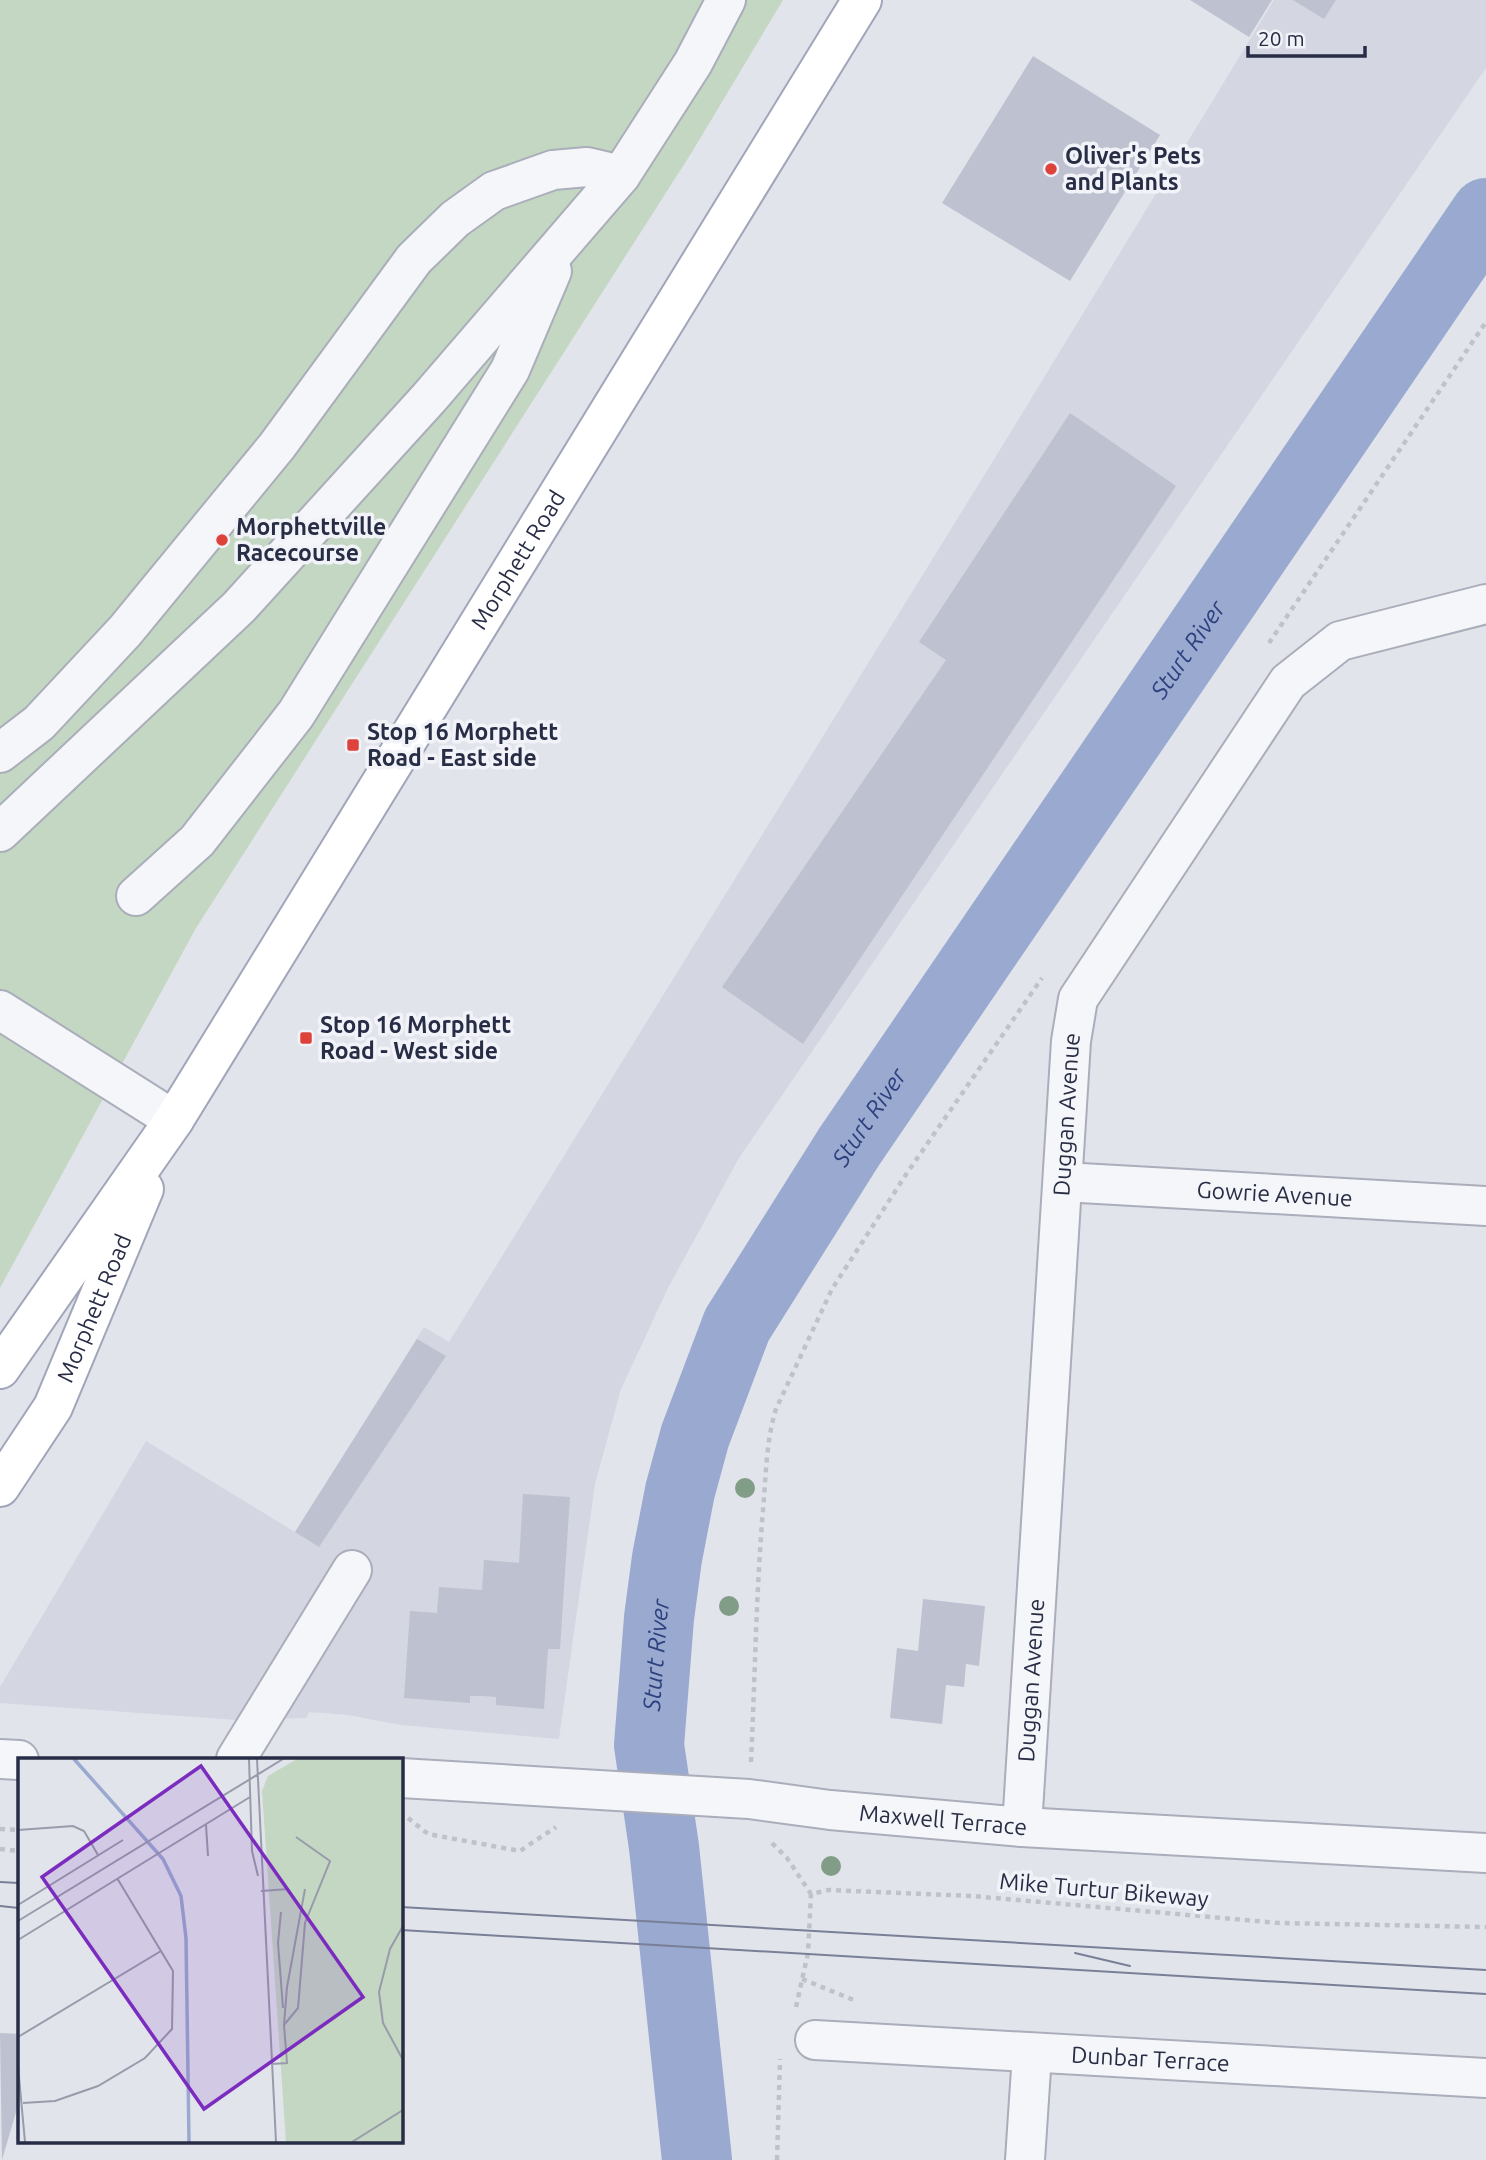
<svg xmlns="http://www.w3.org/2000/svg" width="1486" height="2160" viewBox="0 0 1486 2160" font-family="Ubuntu,sans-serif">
  <rect width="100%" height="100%" fill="#e2e4ec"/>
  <!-- built -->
  <path fill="#d4d6e1" d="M1274,0H1486V68L739,1158L668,1288L621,1389L595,1484L559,1739L401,1725L348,1715L309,1712L306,1718L236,1720L0,1703V1687L146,1441L295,1532L424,1327L449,1342L1001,448Z"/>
  <!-- pitch -->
  <path fill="#c3d7c2" d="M0,0H783L692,152L196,928L0,1288Z"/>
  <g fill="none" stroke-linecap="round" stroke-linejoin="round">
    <!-- river -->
    <path stroke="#99a9cf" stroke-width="70" id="s1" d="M697,2160L664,1847L649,1745L659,1618L667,1558L680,1491L695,1436L737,1325L849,1147L1486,213"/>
  </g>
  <!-- building -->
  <path fill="#bec1cf" d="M1190,0H1272L1249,37Z
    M1293,0H1336L1324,19Z
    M1033,56L1160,135L1070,281L942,203Z
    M1070,413L1176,486L803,1044L722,987L946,660L919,642Z
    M417,1339L446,1356L319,1547L295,1532Z
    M523,1494L570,1497L560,1649H548L544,1709L496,1705V1697L483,1696H470V1703L404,1698L410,1611L437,1613L439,1587L482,1590L484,1560L519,1563Z
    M923,1599L985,1606L979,1666L966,1664L964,1687L946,1685L942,1724L890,1718L897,1648L918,1651Z
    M0,2033L19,2034V2102L2,2160Z"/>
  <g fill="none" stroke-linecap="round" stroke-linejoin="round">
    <!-- minor casing -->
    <g stroke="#aaadba" stroke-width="42">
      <g id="minor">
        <path d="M0,753L39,723L125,631L277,446L414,259L455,219L494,191L553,170L587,167L621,175"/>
        <path d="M0,832L239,607L429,398L621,175L693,63L726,0"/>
        <path d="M136,896L197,841L296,714L510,370L552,271"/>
        <path d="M0,1010L174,1120"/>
        <path id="s2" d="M1063,1182L1486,1206"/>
        <path d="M0,1759L19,1760"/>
        <path d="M236,1759L352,1570"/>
        <path id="s3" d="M401,1778L749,1799L830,1810L1022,1827L1486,1853"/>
        <path id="s4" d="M1022,1827L1071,1041L1078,999L1288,682L1340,641L1486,604"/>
        <path id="s5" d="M815,2040L1486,2078"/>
        <path d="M1025,2160L1032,2054"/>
      </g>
    </g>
    <!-- major casing -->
    <g stroke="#a0a5b9" stroke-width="42">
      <g id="major">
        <path id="s6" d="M0,1369L174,1120L862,0"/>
        <path id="s7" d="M0,1487L53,1407L144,1189"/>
      </g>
    </g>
    <!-- path -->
    <path stroke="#c0c2ca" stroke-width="4.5" stroke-dasharray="5 5" stroke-linecap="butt" d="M1269,643L1486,322
      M751,1762C755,1678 756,1594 763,1510C766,1476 766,1441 776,1409L832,1289L907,1173L1042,978
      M408,1818L428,1834L520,1851L556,1827
      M0,1829L19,1830
      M772,1843L787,1858L811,1894L829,1890L972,1896L1279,1923L1486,1927
      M0,1849L19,1851
      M802,1979L856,2001
      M796,2007L808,1953L811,1894
      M777,2160L780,2059"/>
    <!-- minor -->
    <use href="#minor" stroke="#f5f6f9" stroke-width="38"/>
    <!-- major -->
    <use href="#major" stroke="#fff" stroke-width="38"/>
    <!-- tram -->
    <path stroke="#797f97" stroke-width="2" d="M0,1882L19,1883
      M0,1906L19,1908
      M401,1907L1486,1970
      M401,1930L1486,1994
      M1075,1953L1130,1966"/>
  </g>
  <!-- trees -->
  <g fill="#829d87">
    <circle cx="745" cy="1488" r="10"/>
    <circle cx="729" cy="1606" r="10"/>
    <circle cx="831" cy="1866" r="10"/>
  </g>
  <!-- markers -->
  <g fill="#dd433b" stroke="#f2f3f9" stroke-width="2.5">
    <circle cx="1051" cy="169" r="7"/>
    <circle cx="222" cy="540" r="7"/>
    <rect x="346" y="738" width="14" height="14" rx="3.5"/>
    <rect x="299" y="1031" width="14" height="14" rx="3.5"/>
  </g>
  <g text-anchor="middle" stroke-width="7" stroke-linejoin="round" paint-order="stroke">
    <!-- poi labels -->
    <g font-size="23" font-weight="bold" fill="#282d46" stroke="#f2f3f9" text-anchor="start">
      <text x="1065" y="164">Oliver's Pets<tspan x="1065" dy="26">and Plants</tspan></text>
      <text x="236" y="535">Morphettville<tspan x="236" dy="26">Racecourse</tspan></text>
      <text x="367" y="740">Stop 16 Morphett<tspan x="367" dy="26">Road - East side</tspan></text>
      <text x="320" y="1033">Stop 16 Morphett<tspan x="320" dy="26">Road - West side</tspan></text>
    </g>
    <!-- street labels -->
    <g font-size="23" fill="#282d46" stroke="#f2f3f9">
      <text dy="8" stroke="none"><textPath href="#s6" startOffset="961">Morphett Road</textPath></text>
      <text dy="8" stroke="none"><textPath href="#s4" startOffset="714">Duggan Avenue</textPath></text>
      <text dy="8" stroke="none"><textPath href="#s2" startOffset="212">Gowrie Avenue</textPath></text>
      <text dy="8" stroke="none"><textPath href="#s7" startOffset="203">Morphett Road</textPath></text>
      <text dy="8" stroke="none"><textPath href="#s4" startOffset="147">Duggan Avenue</textPath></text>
      <text dy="8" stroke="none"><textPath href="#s3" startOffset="544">Maxwell Terrace</textPath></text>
      <text transform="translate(1104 1890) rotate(5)" y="8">Mike Turtur Bikeway</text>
      <text dy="8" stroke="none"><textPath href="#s5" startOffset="336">Dunbar Terrace</textPath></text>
    </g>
    <!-- water labels -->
    <g font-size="24" font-style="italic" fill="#2d417f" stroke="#f2f3f9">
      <text dy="8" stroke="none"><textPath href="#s1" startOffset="1662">Sturt River</textPath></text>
      <text dy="8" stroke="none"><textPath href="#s1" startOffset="1096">Sturt River</textPath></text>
      <text dy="8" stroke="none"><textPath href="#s1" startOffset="508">Sturt River</textPath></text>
    </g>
  </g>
  <!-- overview -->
  <g transform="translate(18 1758)">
    <rect width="385" height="385" fill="#e2e4ec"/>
    <path d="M279,1H385V384H268L244,33L250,18Z" fill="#c3d7c2"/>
    <path fill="none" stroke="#99a9cf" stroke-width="3.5" d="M56,1L145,101L163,138L168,180L171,384"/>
    <path fill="none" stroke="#989baa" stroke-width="2" d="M231,1L234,93L240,118M239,1L258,384M188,67L190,98M0,72L55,68L66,73L80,97M243,133L271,131M0,147L105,82M263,154L260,185L265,250M0,163L265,1M385,168L372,191L361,234L365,265L385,302M0,182L232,39M266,267L280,250L287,165L312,103L278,79M0,279L143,193M253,306L269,305L266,267L269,229L287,131M0,308L7,384M5,345L37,343L80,328L127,300L154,271L155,213L99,120M334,384L385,352"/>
    <path fill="#7b2cbf" fill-opacity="0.15" stroke="#7b2cbf" stroke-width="3.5" d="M183,8L345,239L186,351L24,119Z"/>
    <rect width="385" height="385" fill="none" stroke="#282d46" stroke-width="3.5"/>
  </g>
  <!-- scale -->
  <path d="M1248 46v10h117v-10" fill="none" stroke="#282d46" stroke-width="3.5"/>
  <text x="1258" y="46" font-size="21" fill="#282d46" stroke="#f2f3f9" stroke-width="5" paint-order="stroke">20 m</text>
</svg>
